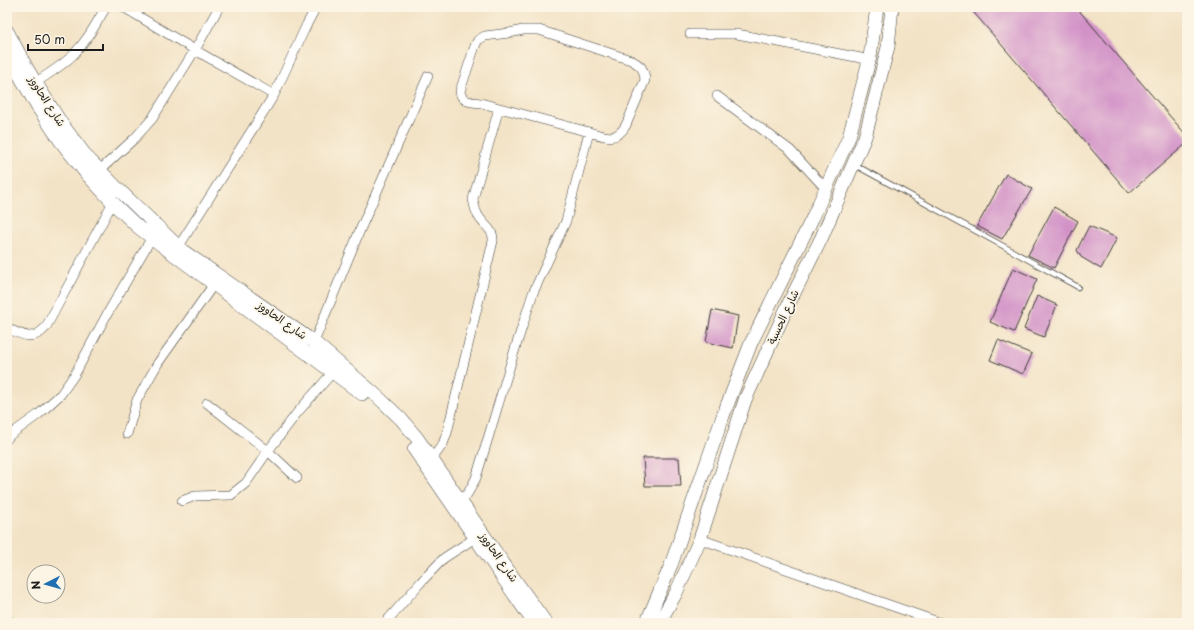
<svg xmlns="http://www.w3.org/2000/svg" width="1194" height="630" viewBox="0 0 1194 630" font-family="'Playpen Sans','Playpen Sans Arabic',sans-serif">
  <rect width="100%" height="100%" fill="#fcf5e5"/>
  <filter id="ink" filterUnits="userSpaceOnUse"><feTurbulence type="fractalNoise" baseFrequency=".025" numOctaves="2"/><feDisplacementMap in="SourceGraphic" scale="8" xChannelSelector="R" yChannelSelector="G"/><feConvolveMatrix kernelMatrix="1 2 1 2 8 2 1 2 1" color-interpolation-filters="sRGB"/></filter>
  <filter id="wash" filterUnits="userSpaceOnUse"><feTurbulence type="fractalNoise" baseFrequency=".012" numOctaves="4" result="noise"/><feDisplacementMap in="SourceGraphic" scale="16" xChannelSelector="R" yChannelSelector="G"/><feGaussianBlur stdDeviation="0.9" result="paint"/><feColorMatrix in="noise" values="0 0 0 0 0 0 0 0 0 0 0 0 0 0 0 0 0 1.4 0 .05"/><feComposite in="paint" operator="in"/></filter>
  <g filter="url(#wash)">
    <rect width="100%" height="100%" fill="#f3e3c6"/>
    <g id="blocks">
      <!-- building -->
      <path fill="#d292c7" d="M969,7H1076L1187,136V143L1129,193Z
        M1006,174L1032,189L1002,239L977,226Z
        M1054,207L1078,221L1054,268L1028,255Z
        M1089,226L1117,238L1101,269L1081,257L1077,250Z
        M1013,268L1037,279L1014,332L990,322Z
        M1037,296L1057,305L1044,337L1024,329Z
        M712,310L738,316L733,348L706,342Z
        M998,340L1032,354L1023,374L990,360Z
        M643,458H679L681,486H645Z"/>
    </g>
  </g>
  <g filter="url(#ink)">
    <use href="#blocks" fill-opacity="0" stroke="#3c3a36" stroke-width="1"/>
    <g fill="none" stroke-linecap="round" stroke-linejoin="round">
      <!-- lane casing -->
      <g stroke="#3c3a36" stroke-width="6">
        <path id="lane" d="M855,165L1078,287"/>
      </g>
      <!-- street casing -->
      <g stroke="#3c3a36" stroke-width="10">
        <path id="street" d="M123,7L195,50L274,95
          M523,30H539L631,60L636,63L641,67L644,73L645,80L626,125C616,143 604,136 589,132L481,103C471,102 461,102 460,91L475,46L478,40L485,36L509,33Z
          M690,34H737L861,58L869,61
          M35,83C48,74 62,66 73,55C87,41 96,24 106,7
          M717,96L790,150L826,189
          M100,170L135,138L152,119L195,50L219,7
          M179,246L274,95L307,24L316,7
          M7,328C22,335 33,342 46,327L113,202
          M314,342L360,230L428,76
          M207,403L268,451L297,478
          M127,434L137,400L158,363L214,284
          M7,439L10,435L39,414L61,394L75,374L106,316L152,237
          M432,459L443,444L447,433L493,241C494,229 484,226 479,217C475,211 474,205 473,199L499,108
          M182,501L195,496L231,495L246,483L268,451L297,413L333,372
          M461,501L468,493L476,478L515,349L533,293L566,221L589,132
          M700,539L941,623
          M7,621L14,623
          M385,623L421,582L444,558L475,538"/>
      </g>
      <!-- secondary casing -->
      <g stroke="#3c3a36" stroke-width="14">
        <path id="secondary" d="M7,31L29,72L61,123L86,156L117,188L183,251L314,342L378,397L401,419L417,438L510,573L546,623
          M7,53L37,106L62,143L85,172L117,207L138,227L172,253L362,394
          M414,449L534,623
          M645,623L648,619L671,565L723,416L751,343L813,217L849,137L870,57L877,7
          M659,623L676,593L700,539L745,400L790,301L821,239L865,137L888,47L892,7"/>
      </g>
      <!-- lane -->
      <use href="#lane" stroke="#fff" stroke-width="4.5"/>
      <!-- street -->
      <use href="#street" stroke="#fff" stroke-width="9"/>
      <!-- secondary -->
      <use href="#secondary" stroke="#fff" stroke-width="13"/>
    </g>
  </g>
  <g text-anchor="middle" stroke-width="3.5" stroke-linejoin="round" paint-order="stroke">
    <!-- street labels -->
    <g font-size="11" fill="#1c1c1c" stroke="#fcf5e5">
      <text transform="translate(47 101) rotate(57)" y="4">شارع الحاووز</text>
      <text transform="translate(783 317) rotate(-65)" y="4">شارع الحسبة</text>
      <text transform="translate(282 320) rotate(35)" y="4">شارع الحاووز</text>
      <text transform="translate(499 557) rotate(55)" y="4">شارع الحاووز</text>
    </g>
  </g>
  <!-- margin -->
  <rect width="1194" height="630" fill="none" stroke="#fcf5e5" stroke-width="24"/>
  <!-- north arrow -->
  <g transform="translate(46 584) rotate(264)"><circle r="19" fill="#fcf5e5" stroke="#a29e95"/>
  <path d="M0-3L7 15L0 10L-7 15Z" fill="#1f6fb2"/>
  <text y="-6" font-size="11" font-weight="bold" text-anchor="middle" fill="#1c1c1c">N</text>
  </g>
  <!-- scale -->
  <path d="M28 44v6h75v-6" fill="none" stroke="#1c1c1c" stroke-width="2"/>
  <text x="34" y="44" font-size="12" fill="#1c1c1c" stroke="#fcf5e5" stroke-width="3" paint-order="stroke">50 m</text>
</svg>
